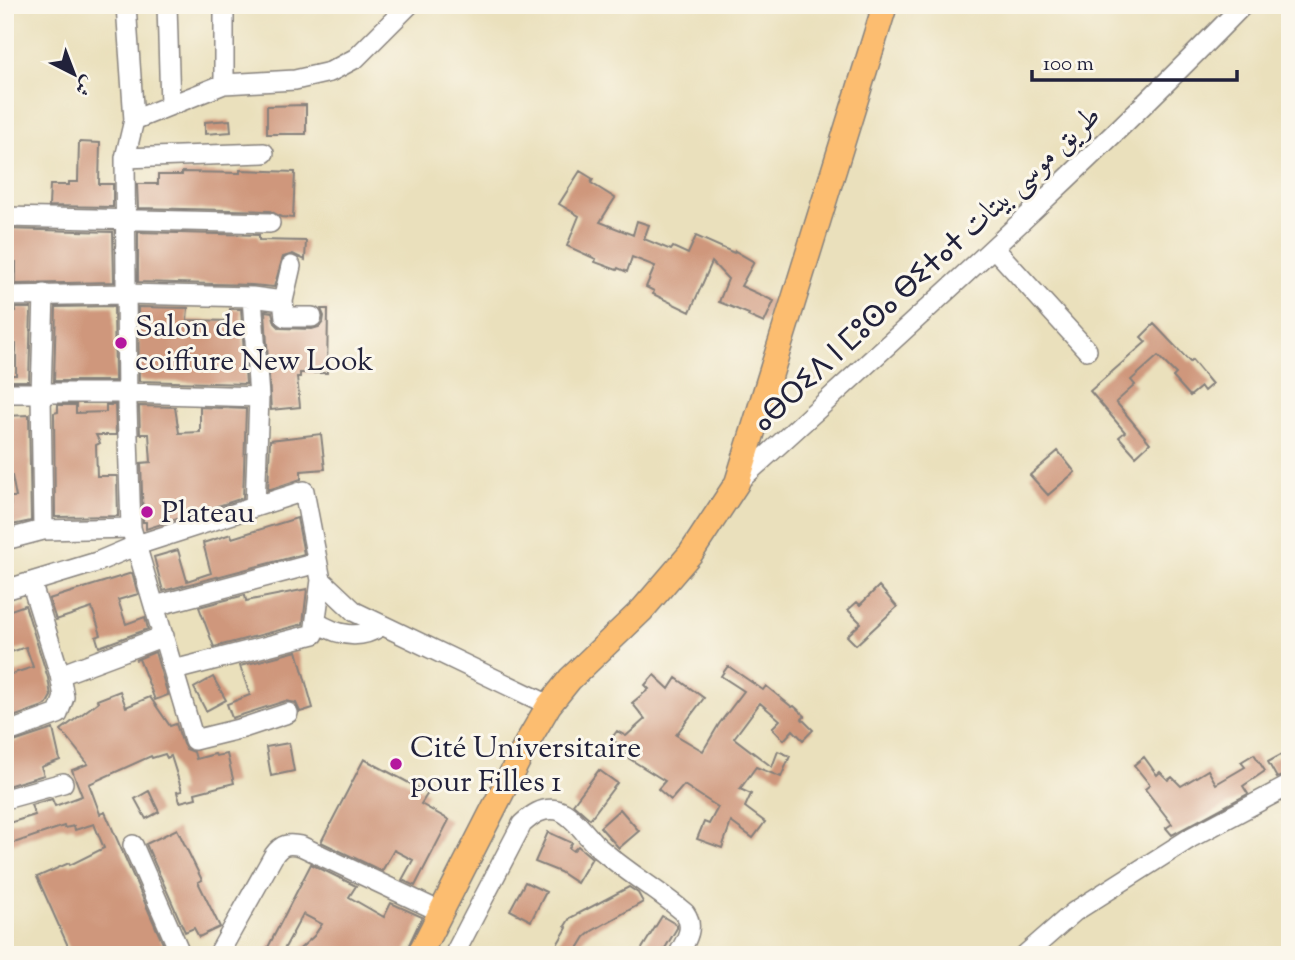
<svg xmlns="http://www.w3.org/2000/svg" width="1295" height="960" viewBox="0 0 1295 960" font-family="'Sorts Mill Goudy',Amiri,'Noto Sans Tifinagh',serif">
  <rect width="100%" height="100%" fill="#fbf7ec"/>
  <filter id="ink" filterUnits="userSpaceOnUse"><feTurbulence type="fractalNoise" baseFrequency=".0143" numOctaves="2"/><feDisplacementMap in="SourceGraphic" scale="14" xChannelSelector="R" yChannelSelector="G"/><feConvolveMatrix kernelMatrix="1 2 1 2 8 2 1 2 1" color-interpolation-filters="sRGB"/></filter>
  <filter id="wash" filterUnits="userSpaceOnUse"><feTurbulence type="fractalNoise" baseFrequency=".00686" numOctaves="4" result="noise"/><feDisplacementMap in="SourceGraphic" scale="28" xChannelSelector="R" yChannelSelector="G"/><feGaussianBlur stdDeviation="1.57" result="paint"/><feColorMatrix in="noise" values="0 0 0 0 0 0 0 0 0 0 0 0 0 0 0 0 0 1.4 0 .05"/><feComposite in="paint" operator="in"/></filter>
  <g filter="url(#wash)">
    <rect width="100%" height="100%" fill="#eae0bc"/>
    <g id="blocks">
      <!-- building -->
      <path fill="#cf977c" d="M306,105V134H267V106Z
        M230,120L231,132L205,134V122Z
        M79,142L100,143L99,184H113V207L49,206L50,185H69V182H78Z
        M240,170L295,172L293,218L281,217L270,211L138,208L137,184H158V175H182V172L240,173Z
        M580,171L593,179L591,183L615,198L600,222L633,235L637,221L649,225L644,239L671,250L673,247L688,254L696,236L734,253L735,251L754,262L741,286L774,301L764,323L748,316L749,314L719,302L728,279L712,262L690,312L653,294L654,291L646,287L655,266L632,257L627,272L618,268L617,270L595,262L596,259L567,246L579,216L559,204Z
        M5,229L113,232L114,282L16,284V262H5Z
        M138,232L259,235V240L306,241L305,260L293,254L283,257L274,287L252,285L138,282Z
        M114,306L115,381H54L56,307Z
        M138,307L188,308L187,320L230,321V309H241L246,384L139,381Z
        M16,308H31L29,381H5V375H16V344L5,345V312L16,311Z
        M321,309H328L327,373H300V377H297L300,407L271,410L265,311L272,312L275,323L280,328L312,329L319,327L323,322L324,316Z
        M1154,324L1190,362L1192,360L1212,384L1204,391L1201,387L1190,396L1173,377L1176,374L1158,356L1131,380L1135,385L1116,402L1150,443L1136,456L1119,437L1125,432L1090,391L1146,342L1141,337Z
        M58,405H76V413L106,412V405H115L116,435H96L100,443L96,445L97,476H117L118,516L55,517L54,413L58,412Z
        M139,406L175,407L179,433L200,432V407L246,409L243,498L146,529V522H143L141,463L151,462L149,434H140Z
        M29,415L31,521L12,525L10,497H16L12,476H5V416Z
        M321,434L325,469L301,471V479L268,490L270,440Z
        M1058,451L1075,472L1048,495L1030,475Z
        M297,518L304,554L163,591L154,557L178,550L187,581L211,573L203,543L231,534L232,538Z
        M132,573L138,594L118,600L126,624L145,617L148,629L99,647L96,637L101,635L92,608L56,620L49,599Z
        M879,586L897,607L856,645L847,636L861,623L848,610L857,602L860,605Z
        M307,589L303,624L214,647L199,607L245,595L246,601Z
        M25,605L48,678L51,696L46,705L5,720V676L33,667L26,647L5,654V612Z
        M297,651L313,708L300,712L296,703L285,701L232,718L227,704L250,695L240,666Z
        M155,652L168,695L155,700L139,659L135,660Z
        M728,666L763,690L766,686L792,707L794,706L805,716L802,719L813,730L803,740L793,730L784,740L772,728L780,720L760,703L734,738L772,767L778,751L790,756L781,777L756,767L740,789L751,794L745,807L765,822L753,838L731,822L722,848L697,839L704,822L709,824L718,807L684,785L671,800L658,789L665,781L625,756L628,751L611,739L617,731L626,736L645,719L632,703L649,689L645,685L654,675L669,689L676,678L704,698L676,735L703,751L719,724L744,691L721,676Z
        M213,677L226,700L206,711L194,688Z
        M120,691L126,707L150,697L170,726L176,724L183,744L186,749L194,752L196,759L215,754L216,756L227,754L234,783L195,793L196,798L180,802L177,792L182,791L171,756L167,758L165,754L152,758L151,756L89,784L100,814L105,812L168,955H72L37,877L69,863L70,865L104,848L94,824L75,830L74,826L65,828L64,826L11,844L6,824L35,815L31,805L52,799L55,806L82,796L72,770L88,764L61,730L98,702L97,700Z
        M53,729L60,760L41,767L44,775L7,786L5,745Z
        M289,743L294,771L271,776L266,747Z
        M1290,750V773L1277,778L1268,762Z
        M1254,754L1265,771L1243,786L1248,794L1172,835L1166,828L1172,824L1145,789L1150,785L1134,765L1144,757L1157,775L1160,772L1168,780L1172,777L1181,786L1208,770L1216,784L1245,767L1241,762Z
        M364,759L428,793L421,804L449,820L415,886L402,880L413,860L394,850L382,871L321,842Z
        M599,770L617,783L590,819L573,804Z
        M149,791L159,812L146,819L135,799Z
        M620,809L639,831L619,848L600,827Z
        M177,829L202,880L198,882L220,927L199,937L194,928L185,932L146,844Z
        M548,832L572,843L569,848L573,851L578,846L592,858L577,883L560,872L535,862Z
        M311,864L356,886L349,897L384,917L391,903L422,917L404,955H293L314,936L322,924L303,914L281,955H264Z
        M525,882L546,892L531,921L510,910Z
        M629,887L638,893L643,902L592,931L585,937L574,955H551L567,928L565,926L570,918Z
        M662,916L677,925V928L661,955H638Z"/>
    </g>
  </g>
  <g filter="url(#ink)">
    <use href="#blocks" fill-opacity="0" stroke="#86817c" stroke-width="2"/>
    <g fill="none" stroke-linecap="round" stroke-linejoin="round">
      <!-- minor casing -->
      <g stroke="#86817c" stroke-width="22">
        <path id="minor" d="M126,5L134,120L125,158L127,407L131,528L194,740L243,728L288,713
          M167,5L170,105
          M224,84V5
          M134,120L224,84L295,80L330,72L356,58L409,5
          M125,158L264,153
          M5,217L270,223
          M994,248L1087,350
          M291,266L283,301L285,317H312
          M5,296L126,294L252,297L283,301
          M252,297L259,397L255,507
          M5,393H127L259,397
          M737,483C908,326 1081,172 1243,5
          M43,530L41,393L44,294
          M5,540L43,530L131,528
          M5,590L97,562L137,545L304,491L321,580L355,612L549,705
          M155,606L317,563
          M316,622C337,635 359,641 381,626
          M174,670L314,634L321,580
          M60,675L164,636
          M5,733L58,714L64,697L60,675L31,582
          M5,799L63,783
          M133,845L181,955
          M218,955L274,855C282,844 288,843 301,846L441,912
          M454,955L522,824C532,815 542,807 557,810C572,813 586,836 597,846C624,871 657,889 685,913C695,927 686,941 678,955
          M1025,955L1074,912L1192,837L1290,785"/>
      </g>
      <!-- major casing -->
      <g stroke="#86817c" stroke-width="27">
        <path id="major" d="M419,955L528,741L549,705L570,679L642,610L691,553L737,483L885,5"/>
      </g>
      <!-- minor -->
      <use href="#minor" stroke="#fff" stroke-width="19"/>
      <!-- major -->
      <use href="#major" stroke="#fcbd6f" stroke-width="24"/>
    </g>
  </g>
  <!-- markers -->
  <g fill="#b5179e" stroke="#fbf7ec" stroke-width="2.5">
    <circle cx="121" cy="343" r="7"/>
    <circle cx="147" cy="512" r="7"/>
    <circle cx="396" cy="764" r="7"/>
  </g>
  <g text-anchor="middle" stroke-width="6" stroke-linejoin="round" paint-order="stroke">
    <!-- street labels -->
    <g font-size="30" fill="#22223b" stroke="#fbf7ec">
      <text transform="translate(926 268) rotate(-43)" y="10">ⴰⴱⵔⵉⴷ ⵏ ⵎⵓⵙⴰ ⴱⵉⵜⴰⵜ طريق موسى بيتات</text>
    </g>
    <!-- poi labels -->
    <g font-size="30" fill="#22223b" stroke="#fbf7ec" text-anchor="start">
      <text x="135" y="336">Salon de<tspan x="135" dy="34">coiffure New Look</tspan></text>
      <text x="161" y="522">Plateau</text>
      <text x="410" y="757">Cité Universitaire<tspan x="410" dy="34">pour Filles 1</tspan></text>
    </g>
  </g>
  <!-- margin -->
  <rect width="1295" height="960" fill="none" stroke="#fbf7ec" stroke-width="28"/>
  <!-- north arrow -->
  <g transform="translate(74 74) rotate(138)" stroke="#fbf7ec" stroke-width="5" paint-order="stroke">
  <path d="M0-5L12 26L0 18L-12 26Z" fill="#22223b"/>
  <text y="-10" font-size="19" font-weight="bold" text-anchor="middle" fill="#22223b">ش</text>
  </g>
  <!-- scale -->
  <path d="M1032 70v10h205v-10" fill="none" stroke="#22223b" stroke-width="3.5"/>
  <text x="1043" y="70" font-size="21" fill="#22223b" stroke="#fbf7ec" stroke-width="5" paint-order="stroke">100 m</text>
</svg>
